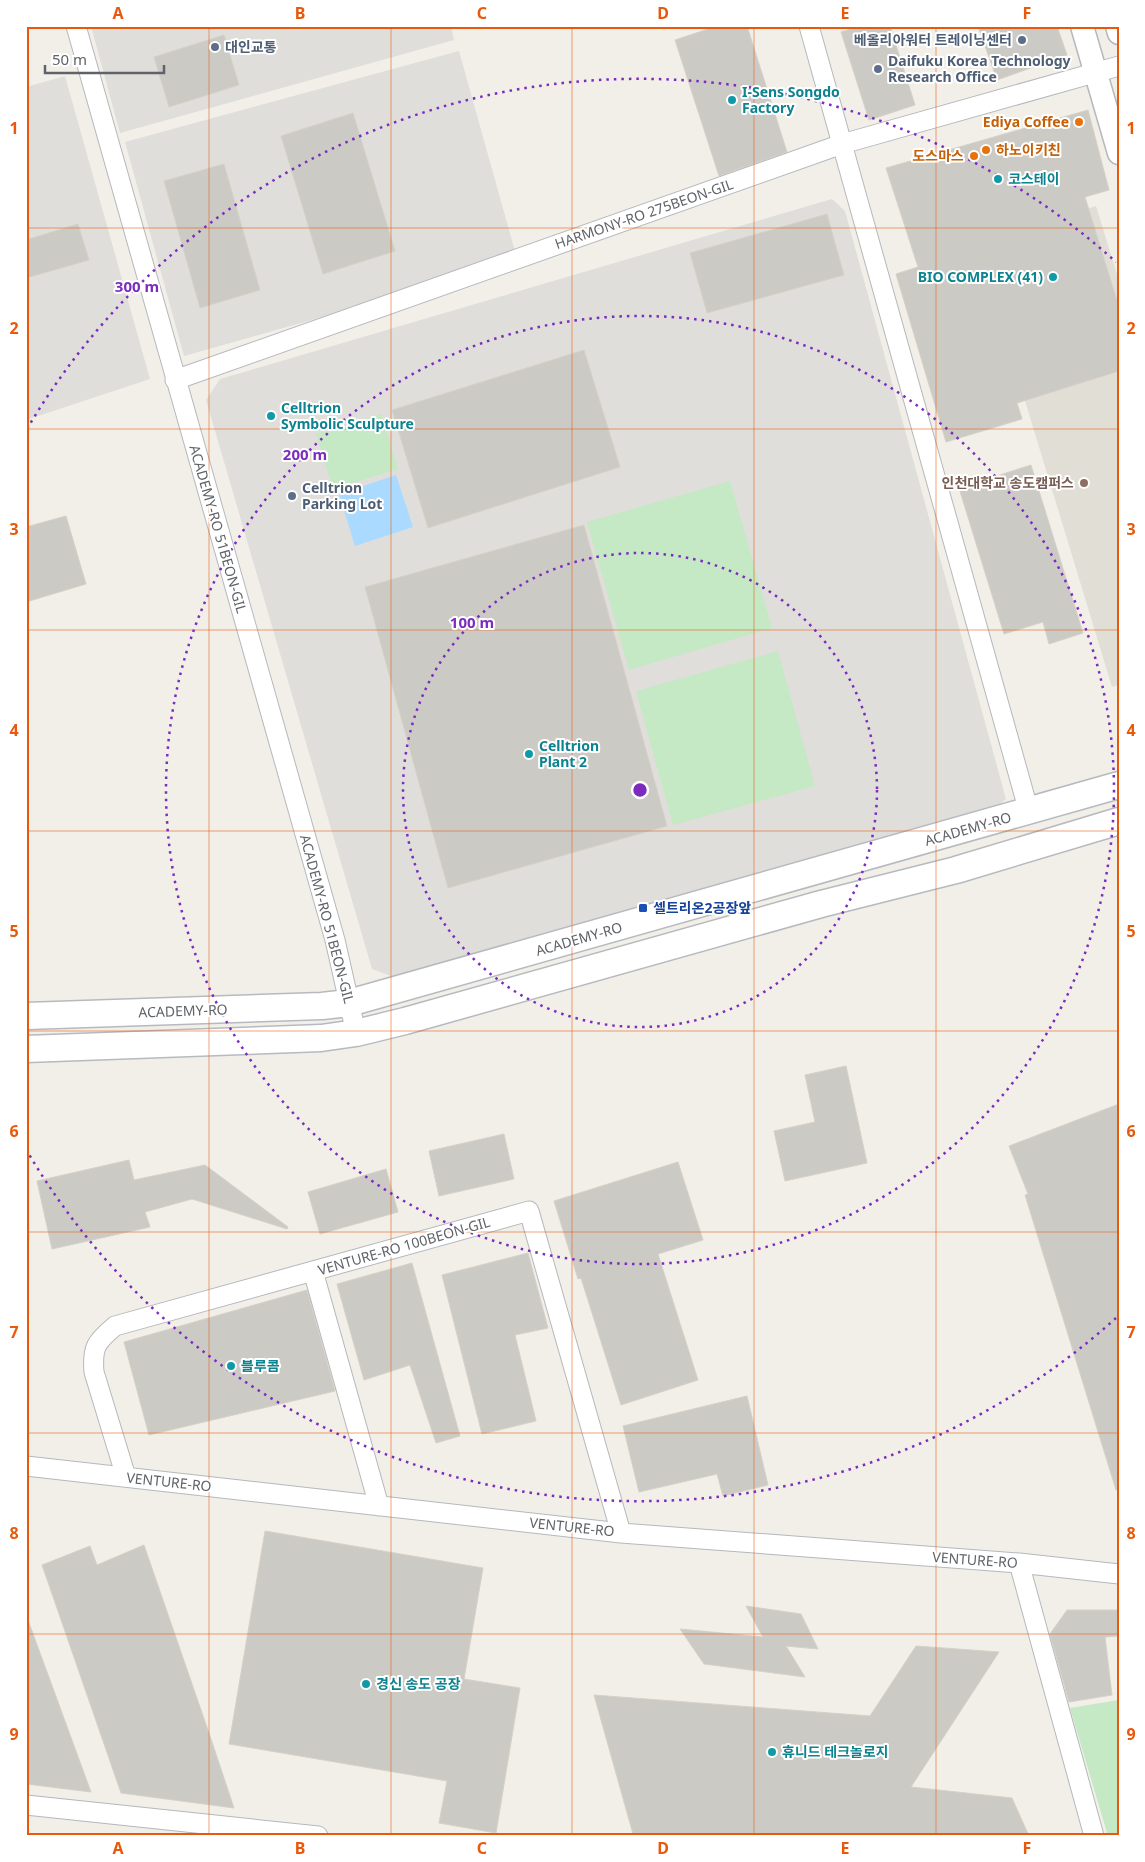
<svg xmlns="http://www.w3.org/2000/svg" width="1145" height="1862" viewBox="0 0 1145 1862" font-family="'Noto Sans','Noto Sans KR',sans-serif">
  <rect width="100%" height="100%" fill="#f1efe8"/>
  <!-- industrial -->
  <path fill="#e0deda" d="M91,26H451L454,40L120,133Z
    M459,51L518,262L184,356L125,142Z
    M65,76L150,379L26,420V87Z
    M832,199L845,211L1006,799L980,821L407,982L372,969L206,400L220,379Z"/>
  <!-- education -->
  <path fill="#e1ded6" d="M1096,206L1119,281V685L1112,687L977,243Z"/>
  <!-- green -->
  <path fill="#c5e8c5" d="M381,414L398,469L333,489L316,434Z
    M730,481L772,628L629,670L587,522Z
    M778,651L815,786L673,825L636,691Z
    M1119,1700V1836H1108L1070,1708Z"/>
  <!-- water -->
  <path fill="#aadaff" d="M396,475L413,527L355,546L339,494Z"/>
  <!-- building -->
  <path fill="#cccac5" stroke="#d6d1c6" d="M717,26H747L787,152L719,176L675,40Z
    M860,26H890L915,105L869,120L841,32Z
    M978,26H1057L1067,55L997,80Z
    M224,35L239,85L169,107L154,57Z
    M1088,110L1109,190L1085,197L1119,307V371L1017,403L1022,419L946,442L896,274L918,267L886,168Z
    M353,113L395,251L323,274L281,136Z
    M224,164L260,290L200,308L164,181Z
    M827,214L844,275L707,313L690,253Z
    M78,224L89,260L26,278V240Z
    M584,350L620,467L428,528L392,410Z
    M1031,465L1083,633L1049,644L1043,622L1004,634L959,488Z
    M66,516L86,584L26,602V527Z
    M584,525L667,826L448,888L365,587Z
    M846,1066L867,1163L785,1181L774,1131L815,1122L805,1075Z
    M1119,1104V1490H1116L1025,1195L1028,1194L1009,1146Z
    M504,1134L514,1179L439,1196L429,1151Z
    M129,1160L134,1180L205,1165L288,1227L287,1229L192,1199L145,1212L150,1227L52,1249L37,1181Z
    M678,1162L703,1240L658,1254L698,1380L621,1405L581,1278L578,1279L554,1201Z
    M386,1169L398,1212L320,1234L308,1192Z
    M528,1253L548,1328L515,1335L536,1421L482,1434L442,1275Z
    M412,1263L460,1436L436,1443L410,1365L364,1380L337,1284Z
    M307,1290L335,1391L149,1435L124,1342Z
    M747,1396L768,1485L723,1496L717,1474L639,1492L623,1426Z
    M265,1531L483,1568L464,1679L520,1688L496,1833L439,1823L447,1781L229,1744Z
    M144,1545L210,1736L234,1808L121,1793L42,1565L90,1546L97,1565Z
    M746,1606L801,1614L818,1649L786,1646L805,1677L704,1664L680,1629L763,1637Z
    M1067,1610H1119V1636L1105,1637L1112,1695L1069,1702L1050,1634Z
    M26,1620H28L91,1792L26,1784Z
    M916,1646L999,1652L911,1787L1012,1798L1029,1836H656L633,1834L594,1695L870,1716Z"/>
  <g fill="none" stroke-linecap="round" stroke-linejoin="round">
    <!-- minor casing -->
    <g stroke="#b5b8bc" stroke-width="21">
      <path id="minor" d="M76,26L335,940L356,1033
        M809,26L1029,812
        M175,380L842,144L1119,66
        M313,1271L379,1506
        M26,1466L621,1533L1019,1563L1119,1574
        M126,1477L94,1372C92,1347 96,1342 115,1326L529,1211L621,1533
        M1019,1563L1094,1836
        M26,1805L318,1836"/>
    </g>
    <!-- tertiary casing -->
    <g stroke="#b5b8bc" stroke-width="25">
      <path id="tertiary" d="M1082,26L1119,153
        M1117,26L1119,33"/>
    </g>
    <!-- secondary casing -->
    <g stroke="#b6babf" stroke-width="29">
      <path id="secondary" d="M26,1016L322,1006L349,1003L1119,785
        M26,1049L321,1038L356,1033L405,1021L821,904L956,870L1119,821"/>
    </g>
    <!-- minor -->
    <use href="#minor" stroke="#fff" stroke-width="19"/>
    <!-- tertiary -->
    <use href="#tertiary" stroke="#fff" stroke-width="22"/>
    <!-- secondary -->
    <use href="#secondary" stroke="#fff" stroke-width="26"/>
  </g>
  <!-- grid -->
  <path fill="none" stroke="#e8590c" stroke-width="1" stroke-opacity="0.55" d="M209,26V1836M391,26V1836M572,26V1836M754,26V1836M936,26V1836M26,228H1119M26,429H1119M26,630H1119M26,831H1119M26,1031H1119M26,1232H1119M26,1433H1119M26,1634H1119"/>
  <!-- distance rings -->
  <g fill="none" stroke="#7b2cbf" stroke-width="2.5" stroke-dasharray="2.5 5">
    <circle cx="640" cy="790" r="237"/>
    <circle cx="640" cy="790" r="474"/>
    <path d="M1116 1318A711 711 0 0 1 27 1151M27 429A711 711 0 0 1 1116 262"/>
  </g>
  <!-- markers -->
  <g fill="#5c6f8a" stroke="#fff" stroke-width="2">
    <circle cx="1022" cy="40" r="5"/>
    <circle cx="215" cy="47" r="5"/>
    <circle cx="878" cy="69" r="5"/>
    <circle cx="292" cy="496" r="5"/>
  </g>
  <g fill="#0f9aa8" stroke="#fff" stroke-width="2">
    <circle cx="732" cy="100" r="5"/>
    <circle cx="998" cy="179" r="5"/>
    <circle cx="1053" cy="277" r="5"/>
    <circle cx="271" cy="416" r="5"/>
    <circle cx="529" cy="754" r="5"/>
    <circle cx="231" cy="1366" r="5"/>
    <circle cx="366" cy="1684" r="5"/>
    <circle cx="772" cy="1752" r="5"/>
  </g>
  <g fill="#e8710a" stroke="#fff" stroke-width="2">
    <circle cx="1079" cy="122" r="5"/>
    <circle cx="986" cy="150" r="5"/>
    <circle cx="974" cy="156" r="5"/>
  </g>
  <circle fill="#8d6e63" stroke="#fff" stroke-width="2" cx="1084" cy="483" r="5"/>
  <rect fill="#1a4fb4" stroke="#fff" stroke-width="2" x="638" y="903" width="10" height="10" rx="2.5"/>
  <g text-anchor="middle" stroke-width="4" stroke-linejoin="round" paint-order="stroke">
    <!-- service labels -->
    <g font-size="14" font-weight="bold" fill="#4e5e75" stroke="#fff" text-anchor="start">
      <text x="1012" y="45" text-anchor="end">베올리아워터 트레이닝센터</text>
      <text x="225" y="52">대인교통</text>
      <text x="888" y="66">Daifuku Korea Technology<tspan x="888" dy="16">Research Office</tspan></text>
      <text x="302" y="493">Celltrion<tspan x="302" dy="16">Parking Lot</tspan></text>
    </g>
    <!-- culture labels -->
    <g font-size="14" font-weight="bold" fill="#0d838f" stroke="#fff" text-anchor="start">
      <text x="742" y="97">I-Sens Songdo<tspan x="742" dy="16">Factory</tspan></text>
      <text x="1008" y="184">코스테이</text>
      <text x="1043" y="282" text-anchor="end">BIO COMPLEX (41)</text>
      <text x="281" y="413">Celltrion<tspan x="281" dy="16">Symbolic Sculpture</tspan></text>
      <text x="539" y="751">Celltrion<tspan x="539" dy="16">Plant 2</tspan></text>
      <text x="241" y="1371">블루콤</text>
      <text x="376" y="1689">경신 송도 공장</text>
      <text x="782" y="1757">휴니드 테크놀로지</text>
    </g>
    <!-- food labels -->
    <g font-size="14" font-weight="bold" fill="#c56008" stroke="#fff" text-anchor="end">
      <text x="1069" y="127">Ediya Coffee</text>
      <text x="996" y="155" text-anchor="start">하노이키친</text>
      <text x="964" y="161">도스마스</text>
    </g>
    <!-- street labels -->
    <g font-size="14" fill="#5f6368" stroke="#fff">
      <text transform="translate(644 214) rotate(-19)" y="5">HARMONY-RO 275BEON-GIL</text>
      <text transform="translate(218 529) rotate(74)" y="5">ACADEMY-RO 51BEON-GIL</text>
      <text transform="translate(968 829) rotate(-16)" y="5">ACADEMY-RO</text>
      <text transform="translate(327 919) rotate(75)" y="5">ACADEMY-RO 51BEON-GIL</text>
      <text transform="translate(579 939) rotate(-16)" y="5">ACADEMY-RO</text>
      <text transform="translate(183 1011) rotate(-2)" y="5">ACADEMY-RO</text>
      <text transform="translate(404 1246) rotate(-16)" y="5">VENTURE-RO 100BEON-GIL</text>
      <text transform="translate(169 1482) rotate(6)" y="5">VENTURE-RO</text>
      <text transform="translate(572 1527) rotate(6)" y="5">VENTURE-RO</text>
      <text transform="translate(975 1560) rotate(4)" y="5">VENTURE-RO</text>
    </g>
    <!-- education labels -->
    <g font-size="14" font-weight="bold" fill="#785e54" stroke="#fff" text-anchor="end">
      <text x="1074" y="488">인천대학교 송도캠퍼스</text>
    </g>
    <!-- transit labels -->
    <g font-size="14" font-weight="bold" fill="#164399" stroke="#fff" text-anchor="start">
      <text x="653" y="913">셀트리온2공장앞</text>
    </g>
  </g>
  <circle cx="640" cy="790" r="8" fill="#7b2cbf" stroke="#fff" stroke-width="2.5"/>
  <g font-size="15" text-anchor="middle" font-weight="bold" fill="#7b2cbf" stroke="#fff" stroke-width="4" stroke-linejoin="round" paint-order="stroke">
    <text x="137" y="292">300 m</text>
    <text x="305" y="460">200 m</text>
    <text x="472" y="628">100 m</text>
  </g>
  <!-- border -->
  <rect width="1145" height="1862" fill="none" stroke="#ffffff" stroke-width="55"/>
  <!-- scale -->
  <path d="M45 65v8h119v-8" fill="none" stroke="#5f6368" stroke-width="2.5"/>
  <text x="52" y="65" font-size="15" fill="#5f6368" stroke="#ffffff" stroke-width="4" paint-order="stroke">50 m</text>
  <rect x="28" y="28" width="1090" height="1806" fill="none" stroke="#e8590c" stroke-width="2"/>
  <g font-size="16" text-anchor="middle" font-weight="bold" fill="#e8590c">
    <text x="118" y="19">A</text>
    <text x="300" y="19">B</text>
    <text x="482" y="19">C</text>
    <text x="663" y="19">D</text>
    <text x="845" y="19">E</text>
    <text x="1027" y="19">F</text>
    <text x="14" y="134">1</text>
    <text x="1131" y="134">1</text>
    <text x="14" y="334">2</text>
    <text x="1131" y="334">2</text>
    <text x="14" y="535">3</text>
    <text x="1131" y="535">3</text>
    <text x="14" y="736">4</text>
    <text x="1131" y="736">4</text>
    <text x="14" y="937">5</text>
    <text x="1131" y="937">5</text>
    <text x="14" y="1137">6</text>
    <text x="1131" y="1137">6</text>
    <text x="14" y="1338">7</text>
    <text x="1131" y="1338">7</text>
    <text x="14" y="1539">8</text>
    <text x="1131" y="1539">8</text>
    <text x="14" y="1740">9</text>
    <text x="1131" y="1740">9</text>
    <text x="118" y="1854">A</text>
    <text x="300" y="1854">B</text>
    <text x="482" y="1854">C</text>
    <text x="663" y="1854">D</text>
    <text x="845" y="1854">E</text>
    <text x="1027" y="1854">F</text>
  </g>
</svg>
